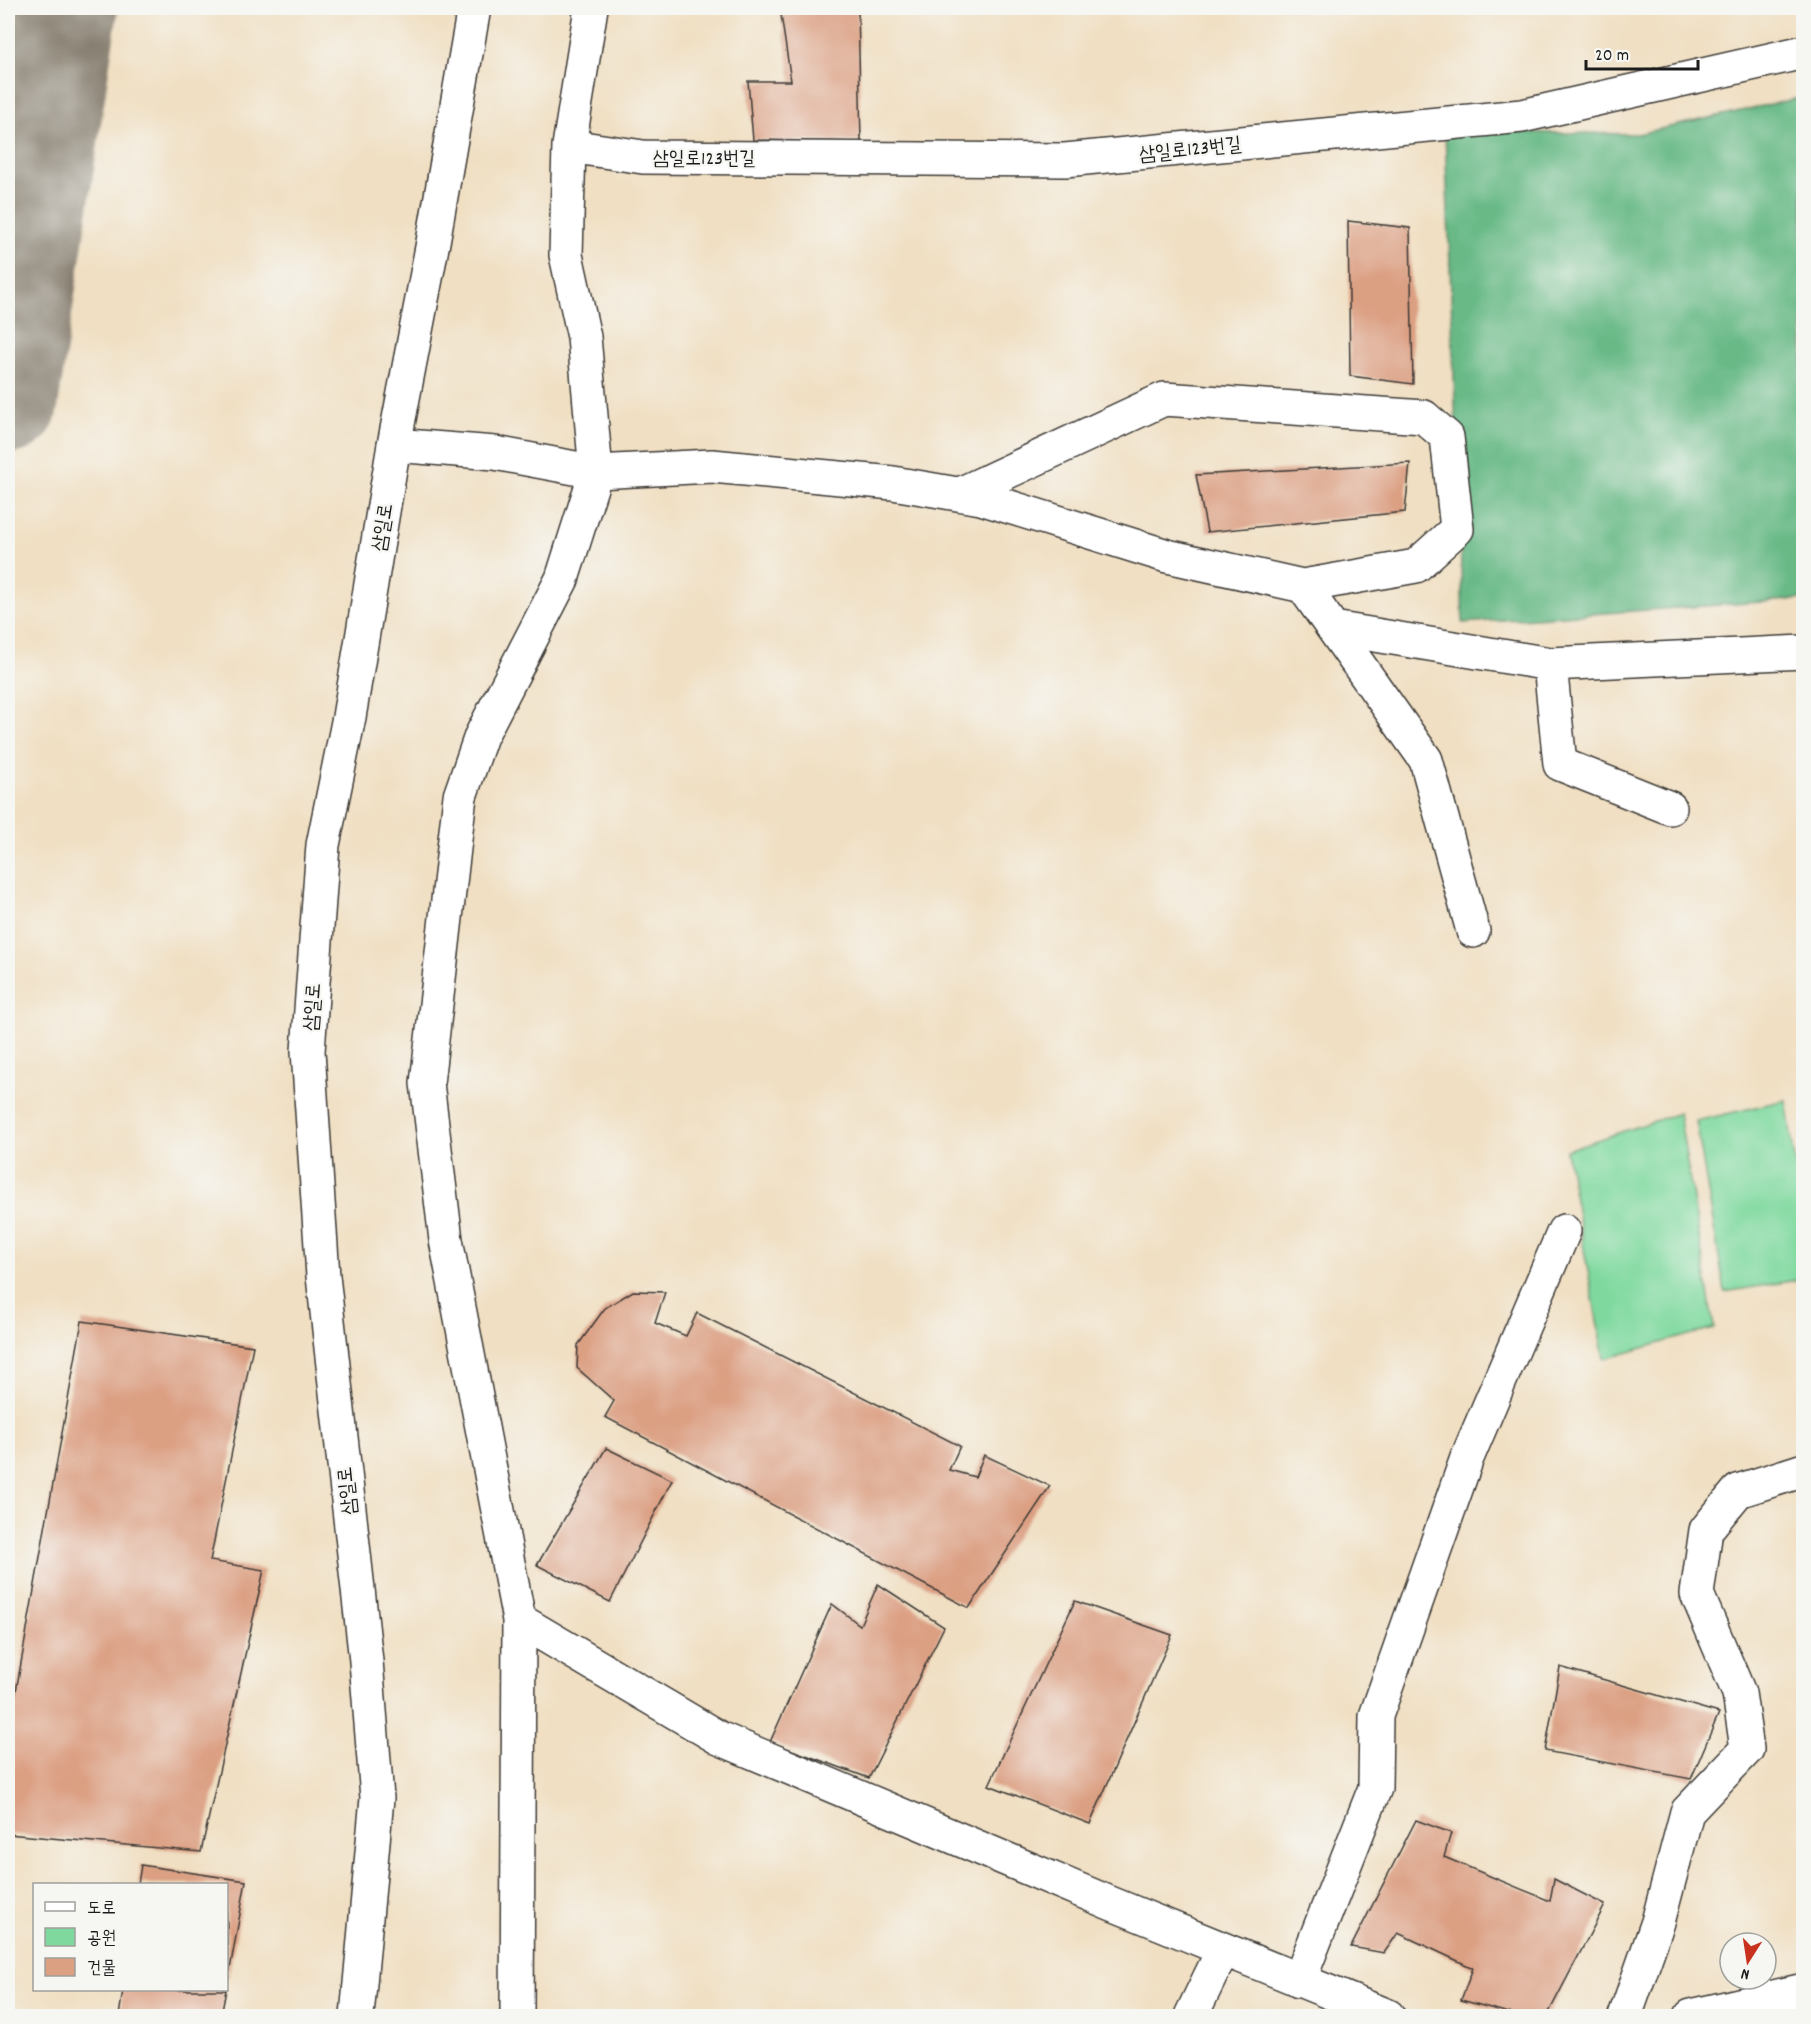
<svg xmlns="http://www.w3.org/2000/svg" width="1811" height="2024" viewBox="0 0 1811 2024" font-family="Dekko,'Poor Story',sans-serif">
  <rect width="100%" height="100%" fill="#f6f6f2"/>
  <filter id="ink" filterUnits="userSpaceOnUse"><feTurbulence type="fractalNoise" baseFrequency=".0167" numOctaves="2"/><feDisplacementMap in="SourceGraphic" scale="12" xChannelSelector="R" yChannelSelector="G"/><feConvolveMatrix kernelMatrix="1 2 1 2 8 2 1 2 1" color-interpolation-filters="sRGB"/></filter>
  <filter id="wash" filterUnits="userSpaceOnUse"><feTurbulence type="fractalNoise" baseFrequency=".008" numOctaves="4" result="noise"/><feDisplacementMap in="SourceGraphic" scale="24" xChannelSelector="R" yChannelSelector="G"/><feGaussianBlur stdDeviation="1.35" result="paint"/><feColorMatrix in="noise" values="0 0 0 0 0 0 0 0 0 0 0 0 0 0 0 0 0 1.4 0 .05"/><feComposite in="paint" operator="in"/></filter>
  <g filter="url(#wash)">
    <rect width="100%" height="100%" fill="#f0dfc2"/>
    <!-- green -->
    <path fill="#7fd99f" stroke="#4e7a5e" stroke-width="1.5" d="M1786,1100L1803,1214V1279L1725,1292L1696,1121Z
      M1679,1113L1714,1328L1604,1359L1566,1150Z"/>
    <!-- forest -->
    <path fill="#67b986" stroke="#426a51" stroke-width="1.5" d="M1803,97V599L1463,623L1445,131L1638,134Z"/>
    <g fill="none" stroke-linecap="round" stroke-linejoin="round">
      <!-- taxiway -->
      <path stroke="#867e6f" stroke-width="100" d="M8,404L68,8"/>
    </g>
    <g id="blocks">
      <!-- building -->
      <path fill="#db9f82" d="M780,8H858L861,142L753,140L748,81H791Z
        M1348,221L1410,228L1413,384L1350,376Z
        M1410,463L1405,512L1207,532L1196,475Z
        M633,1291L665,1292L655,1323L686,1336L697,1313L960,1446L949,1470L975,1477L984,1455L1050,1486L969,1608L605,1417L614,1401L577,1368L578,1345L605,1308Z
        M82,1321L253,1346L210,1561L264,1570L201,1852L8,1834V1736Z
        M606,1448L672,1480L610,1602L537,1565Z
        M878,1584L944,1627L869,1778L770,1742L832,1604L860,1625Z
        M1075,1601L1172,1635L1090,1824L989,1785Z
        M1560,1667L1719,1713L1691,1779L1545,1751Z
        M1416,1820L1451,1833L1444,1857L1550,1901L1554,1879L1605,1905L1547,2016H1520L1461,2000L1473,1968L1398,1933L1384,1953L1351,1947Z
        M141,1865L246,1881L228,1980L226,1884H138Z
        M123,1990H226L221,2016H119Z"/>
    </g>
  </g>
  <g filter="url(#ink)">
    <use href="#blocks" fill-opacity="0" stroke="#3c3935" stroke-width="1.5"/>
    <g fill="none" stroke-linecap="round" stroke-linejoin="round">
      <!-- minor casing -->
      <g stroke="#3c3935" stroke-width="36">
        <path id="minor" d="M591,8L569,146L566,255L584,337L596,472L562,579L481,736L460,796L427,1083L446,1240L519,1620L719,1738L1110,1903L1388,2016
          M569,146L643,157L1065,160L1522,116L1804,52
          M394,445L495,453L596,472L712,466L893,483L981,498L1167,556L1303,586L1426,760L1473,931
          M960,494L1164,399L1424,417L1447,437L1457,529L1416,566L1303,586
          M1333,628L1550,664L1560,764L1670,808
          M1550,664L1804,652
          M1299,1981L1375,1788L1376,1716L1467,1458L1564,1231
          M517,2016L519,1620
          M1191,2016L1223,1950
          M1625,2016L1658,1922L1687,1812L1747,1749L1739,1693L1697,1594L1706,1530L1738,1491L1804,1470
          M1691,2016L1804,1990"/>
      </g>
      <!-- major casing -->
      <g stroke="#3c3935" stroke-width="36">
        <path id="major" d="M357,2016L377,1798L366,1661L323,1276L308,1051L323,845L349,717L394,445L433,242L474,8"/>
      </g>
      <!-- minor -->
      <use href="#minor" stroke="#fff" stroke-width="33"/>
      <!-- major -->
      <use href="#major" stroke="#fff" stroke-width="33"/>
    </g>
  </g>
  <g text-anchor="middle" stroke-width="4.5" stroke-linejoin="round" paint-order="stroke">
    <!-- street labels -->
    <g font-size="20" fill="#1c1c1c" stroke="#f6f6f2">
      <text transform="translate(1190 148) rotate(-6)" y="7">삼일로123번길</text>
      <text x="704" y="164">삼일로123번길</text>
      <text transform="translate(381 527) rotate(-81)" y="7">삼일로</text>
      <text transform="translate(311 1007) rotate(-86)" y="7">삼일로</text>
      <text transform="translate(346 1491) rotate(-96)" y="7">삼일로</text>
    </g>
  </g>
  <!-- margin -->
  <rect width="1811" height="2024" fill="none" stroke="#f6f6f2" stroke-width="30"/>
  <!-- legend -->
  <rect x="33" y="1883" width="195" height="108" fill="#f6f6f2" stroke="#9f9f9c" stroke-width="1.5"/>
  <rect x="45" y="1902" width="30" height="9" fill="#ffffff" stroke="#9f9f9c" stroke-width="1.5"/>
  <text x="87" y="1913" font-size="18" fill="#1c1c1c">도로</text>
  <rect x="45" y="1928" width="30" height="18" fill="#7fd99f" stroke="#9f9f9c" stroke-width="1.5"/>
  <text x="87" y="1943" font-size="18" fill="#1c1c1c">공원</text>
  <rect x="45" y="1958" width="30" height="18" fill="#db9f82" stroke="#9f9f9c" stroke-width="1.5"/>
  <text x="87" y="1973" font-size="18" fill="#1c1c1c">건물</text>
  <!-- north arrow -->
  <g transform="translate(1748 1961) rotate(192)"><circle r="28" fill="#f6f6f2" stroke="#9f9f9c" stroke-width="1.5"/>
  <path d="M0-4.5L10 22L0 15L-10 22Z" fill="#c8321e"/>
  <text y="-9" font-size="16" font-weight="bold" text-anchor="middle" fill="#1c1c1c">N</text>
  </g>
  <!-- scale -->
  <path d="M1586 60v9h112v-9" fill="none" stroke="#1c1c1c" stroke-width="3"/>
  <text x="1595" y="60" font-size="18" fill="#1c1c1c" stroke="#f6f6f2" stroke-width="4.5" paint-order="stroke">20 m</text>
</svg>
